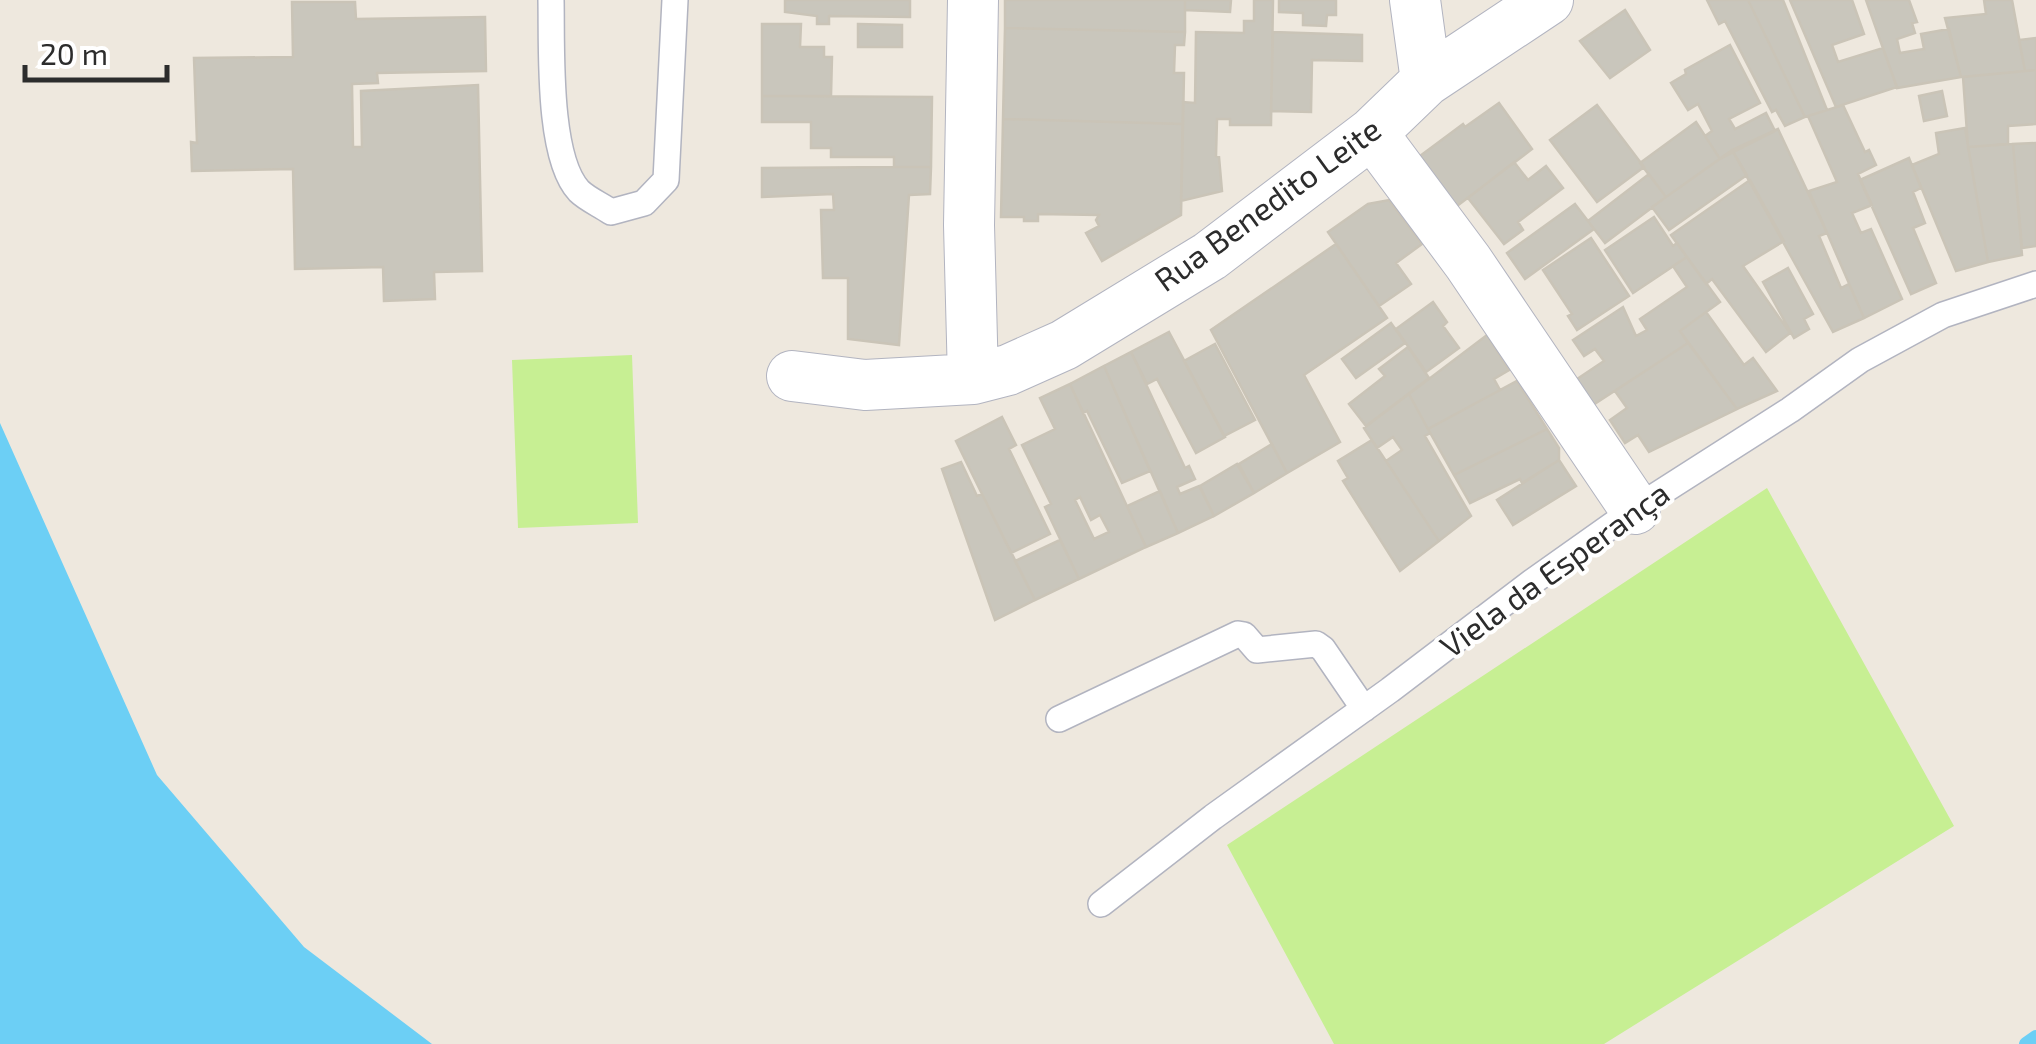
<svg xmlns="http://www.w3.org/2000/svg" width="2036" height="1044" viewBox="0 0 2036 1044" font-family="'Exo 2',sans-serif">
  <rect width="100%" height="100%" fill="#eee8de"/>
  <!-- pitch -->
  <path fill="#c7ef93" d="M632,355L638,523L518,528L512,360Z
    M1767,488L1954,826L1604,1044H1334L1227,845Z"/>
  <!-- water -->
  <path fill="#6ccff5" d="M0,423L157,775L304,947L432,1044H0Z"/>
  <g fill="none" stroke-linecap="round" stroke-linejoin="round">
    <!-- stream -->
    <path stroke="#6ccff5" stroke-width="14" d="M2026,1044L2036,1037"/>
  </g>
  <!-- building -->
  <path fill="#c9c6bc" stroke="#cac4b7" stroke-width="2.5" fill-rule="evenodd" d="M785,0H910V17L829,16V24H817V16L785,12Z
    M1005,0H1185V32L1005,28Z
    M1185,0H1231L1230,12L1185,10Z
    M1254,0H1273L1271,125H1230V119H1217L1216,156L1219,157L1222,191L1181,201L1183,102L1195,103L1196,32L1244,33V21H1254Z
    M1279,0H1336V15H1327L1326,26L1303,25V13L1279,12Z
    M1707,0H1748L1805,117L1785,126L1776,110L1772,112L1725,21L1719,24Z
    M1748,0H1783L1827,110L1805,117Z
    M1790,0H1852L1864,34L1832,45L1838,62L1883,48L1897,87L1836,107Z
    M1866,0H1909L1917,22L1912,23L1915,33L1897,39L1900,53L1924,49L1921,34L1949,29L1961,77L1897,88Z
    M1984,0H2012L2025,71L1961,77L1945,18L1986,14Z
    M292,2H355L356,19L485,17L486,71L377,73L378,83L352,84L353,147H362L361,91L478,85L482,271L434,272L435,299L384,301L383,267L295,269L293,169L192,171L191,142L197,143L194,58L293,57Z
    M1625,10L1650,50L1610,78L1580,41Z
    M762,24H801L800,47H824V57H832L831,96H762Z
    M858,24L902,25V47H858Z
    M1005,28L1185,32L1184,45H1175L1174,73H1184L1183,124L1003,119Z
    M1273,32L1362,35V61L1312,60L1311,112L1271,111Z
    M2036,38V70L2025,71L2019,40Z
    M1730,45L1760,103L1729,119L1735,129L1766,113L1775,131L1720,159L1705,136L1712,131L1698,104L1688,110L1671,83L1686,74L1685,70Z
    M2036,70V124L2008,126V144L1968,147L1963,77Z
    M1942,91L1947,116L1924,121L1919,96Z
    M762,96L932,97L931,167H894V157H831V148H811V122H762Z
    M1499,103L1532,149L1457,206L1420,156L1463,124L1465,127Z
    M1597,105L1644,167L1597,202L1550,140Z
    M1843,105L1865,152L1869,150L1876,165L1858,174L1872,205L1852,213L1861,233L1871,229L1902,299L1864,318L1809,191L1837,182L1808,116Z
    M1003,119L1183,124L1181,215L1102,261L1086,233L1099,226L1096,220L1099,215L1038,214V221H1024V217H1001Z
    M1696,122L1720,159L1666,197L1640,163Z
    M1965,128L1988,262L1956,271L1912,165L1939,154L1936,133Z
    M1778,129L1827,233L1819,236L1841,288L1849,284L1864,318L1833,332L1732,150Z
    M2036,143V246L2022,248L2013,144Z
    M2013,144L2022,255L1988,262L1968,147Z
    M1732,150L1747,175L1669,230L1652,207Z
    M1909,158L1921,188L1913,192L1925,223L1913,228L1936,283L1911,294L1860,180Z
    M1514,162L1528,180L1546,166L1563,188L1518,222L1523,230L1504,244L1468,198Z
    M894,167H931L930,194L909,195L899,345L848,339V278H823L821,210H834L833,194L762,197V168Z
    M1649,174L1666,197L1605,243L1588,221Z
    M1750,180L1784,241L1743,266L1790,333L1766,352L1712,279L1706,284L1671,235Z
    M1389,200L1422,244L1396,263L1411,284L1379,306L1328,232L1368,204Z
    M1575,204L1594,229L1525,279L1507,253Z
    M1654,217L1673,246L1677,243L1687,257L1633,293L1605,250Z
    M1591,238L1629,296L1577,330L1568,316L1572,314L1543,270Z
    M1336,244L1387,318L1304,375L1340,442L1287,473L1211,330Z
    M1687,257L1720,302L1680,331L1688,343L1593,405L1577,379L1604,361L1595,349L1584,356L1573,340L1623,307L1636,336L1647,330L1640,319L1687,287L1673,266Z
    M1788,268L1813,314L1804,319L1809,329L1794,338L1763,282Z
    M1433,302L1447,322L1443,326L1459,348L1426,372L1396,329Z
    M1706,312L1744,365L1753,358L1777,391L1737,409L1680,331Z
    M1391,323L1405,343L1356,378L1342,359Z
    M1169,332L1225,437L1196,453L1157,379L1147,384L1131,352Z
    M1487,335L1509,370L1494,379L1500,390L1428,429L1409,394Z
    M1688,343L1737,409L1649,452L1638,435L1625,443L1610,420L1627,408L1615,391Z
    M1215,344L1255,420L1224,436L1184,361Z
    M1408,347L1429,378L1366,426L1349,404L1385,376L1379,369Z
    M1131,352L1185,468L1189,466L1195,479L1177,487L1180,494L1199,486L1214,516L1178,533L1104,366Z
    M1104,366L1150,471L1122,483L1087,411L1083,413L1070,384Z
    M1517,381L1547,429L1454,475L1428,429Z
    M1070,384L1146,547L1079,579L1045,507L1051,504L1022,445L1055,429L1040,398ZM1080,497L1091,520L1100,515L1109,532L1094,539L1075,500Z
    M1409,394L1430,433L1425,436L1471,516L1439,541L1386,461L1402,450L1393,437L1377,448L1364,428Z
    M1002,417L1016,445L1009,449L1050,534L1011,553L956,441Z
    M1547,429L1559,448V460L1522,483L1520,479L1470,503L1454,475Z
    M1372,440L1439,541L1400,571L1343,481L1348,478L1338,461Z
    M1272,444L1287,473L1254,493L1239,464Z
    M1559,460L1576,486L1513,525L1497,500Z
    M961,462L977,496L982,494L1035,600L995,620L942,469Z
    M1237,464L1254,493L1214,516L1200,486Z
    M1160,491L1178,533L1146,547L1127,506Z
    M1060,540L1079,579L1035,600L1015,561Z"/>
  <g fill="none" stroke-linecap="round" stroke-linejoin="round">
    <!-- lane casing -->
    <g stroke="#b2b4c0" stroke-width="28">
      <path id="lane" d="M551,0C552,46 547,157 579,191C587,199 601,205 611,212L644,203L666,180L675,0
        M1059,719L1238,634L1244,635L1257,650L1316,644L1323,649L1364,709
        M1101,904L1213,817L1390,690L1532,582L1635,509L1790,410L1860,360L1943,315L2036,284"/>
    </g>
    <!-- street casing -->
    <g stroke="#b2b4c0" stroke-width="52">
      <path id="street" d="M1415,0L1426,81
        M1372,133L1468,262L1635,509
        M792,376L865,385L973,379L1008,370L1064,345L1210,256L1372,133L1426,81L1548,0
        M973,379L969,225L973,0"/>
    </g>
    <!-- lane -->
    <use href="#lane" stroke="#fff" stroke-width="25"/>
    <!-- street -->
    <use href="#street" stroke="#fff" stroke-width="50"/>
  </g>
  <g text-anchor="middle" stroke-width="8" stroke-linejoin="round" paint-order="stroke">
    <!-- street labels -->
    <g font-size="32" fill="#2c2c2c" stroke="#fff">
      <text transform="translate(1268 205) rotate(-36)" y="11">Rua Benedito Leite</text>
      <text transform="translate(1555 570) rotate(-36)" y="11">Viela da Esperança</text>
    </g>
  </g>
  <!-- scale -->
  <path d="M25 65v15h142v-15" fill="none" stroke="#2c2c2c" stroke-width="5"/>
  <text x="40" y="65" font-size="30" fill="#2c2c2c" stroke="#ffffff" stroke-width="8" paint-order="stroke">20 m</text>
</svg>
